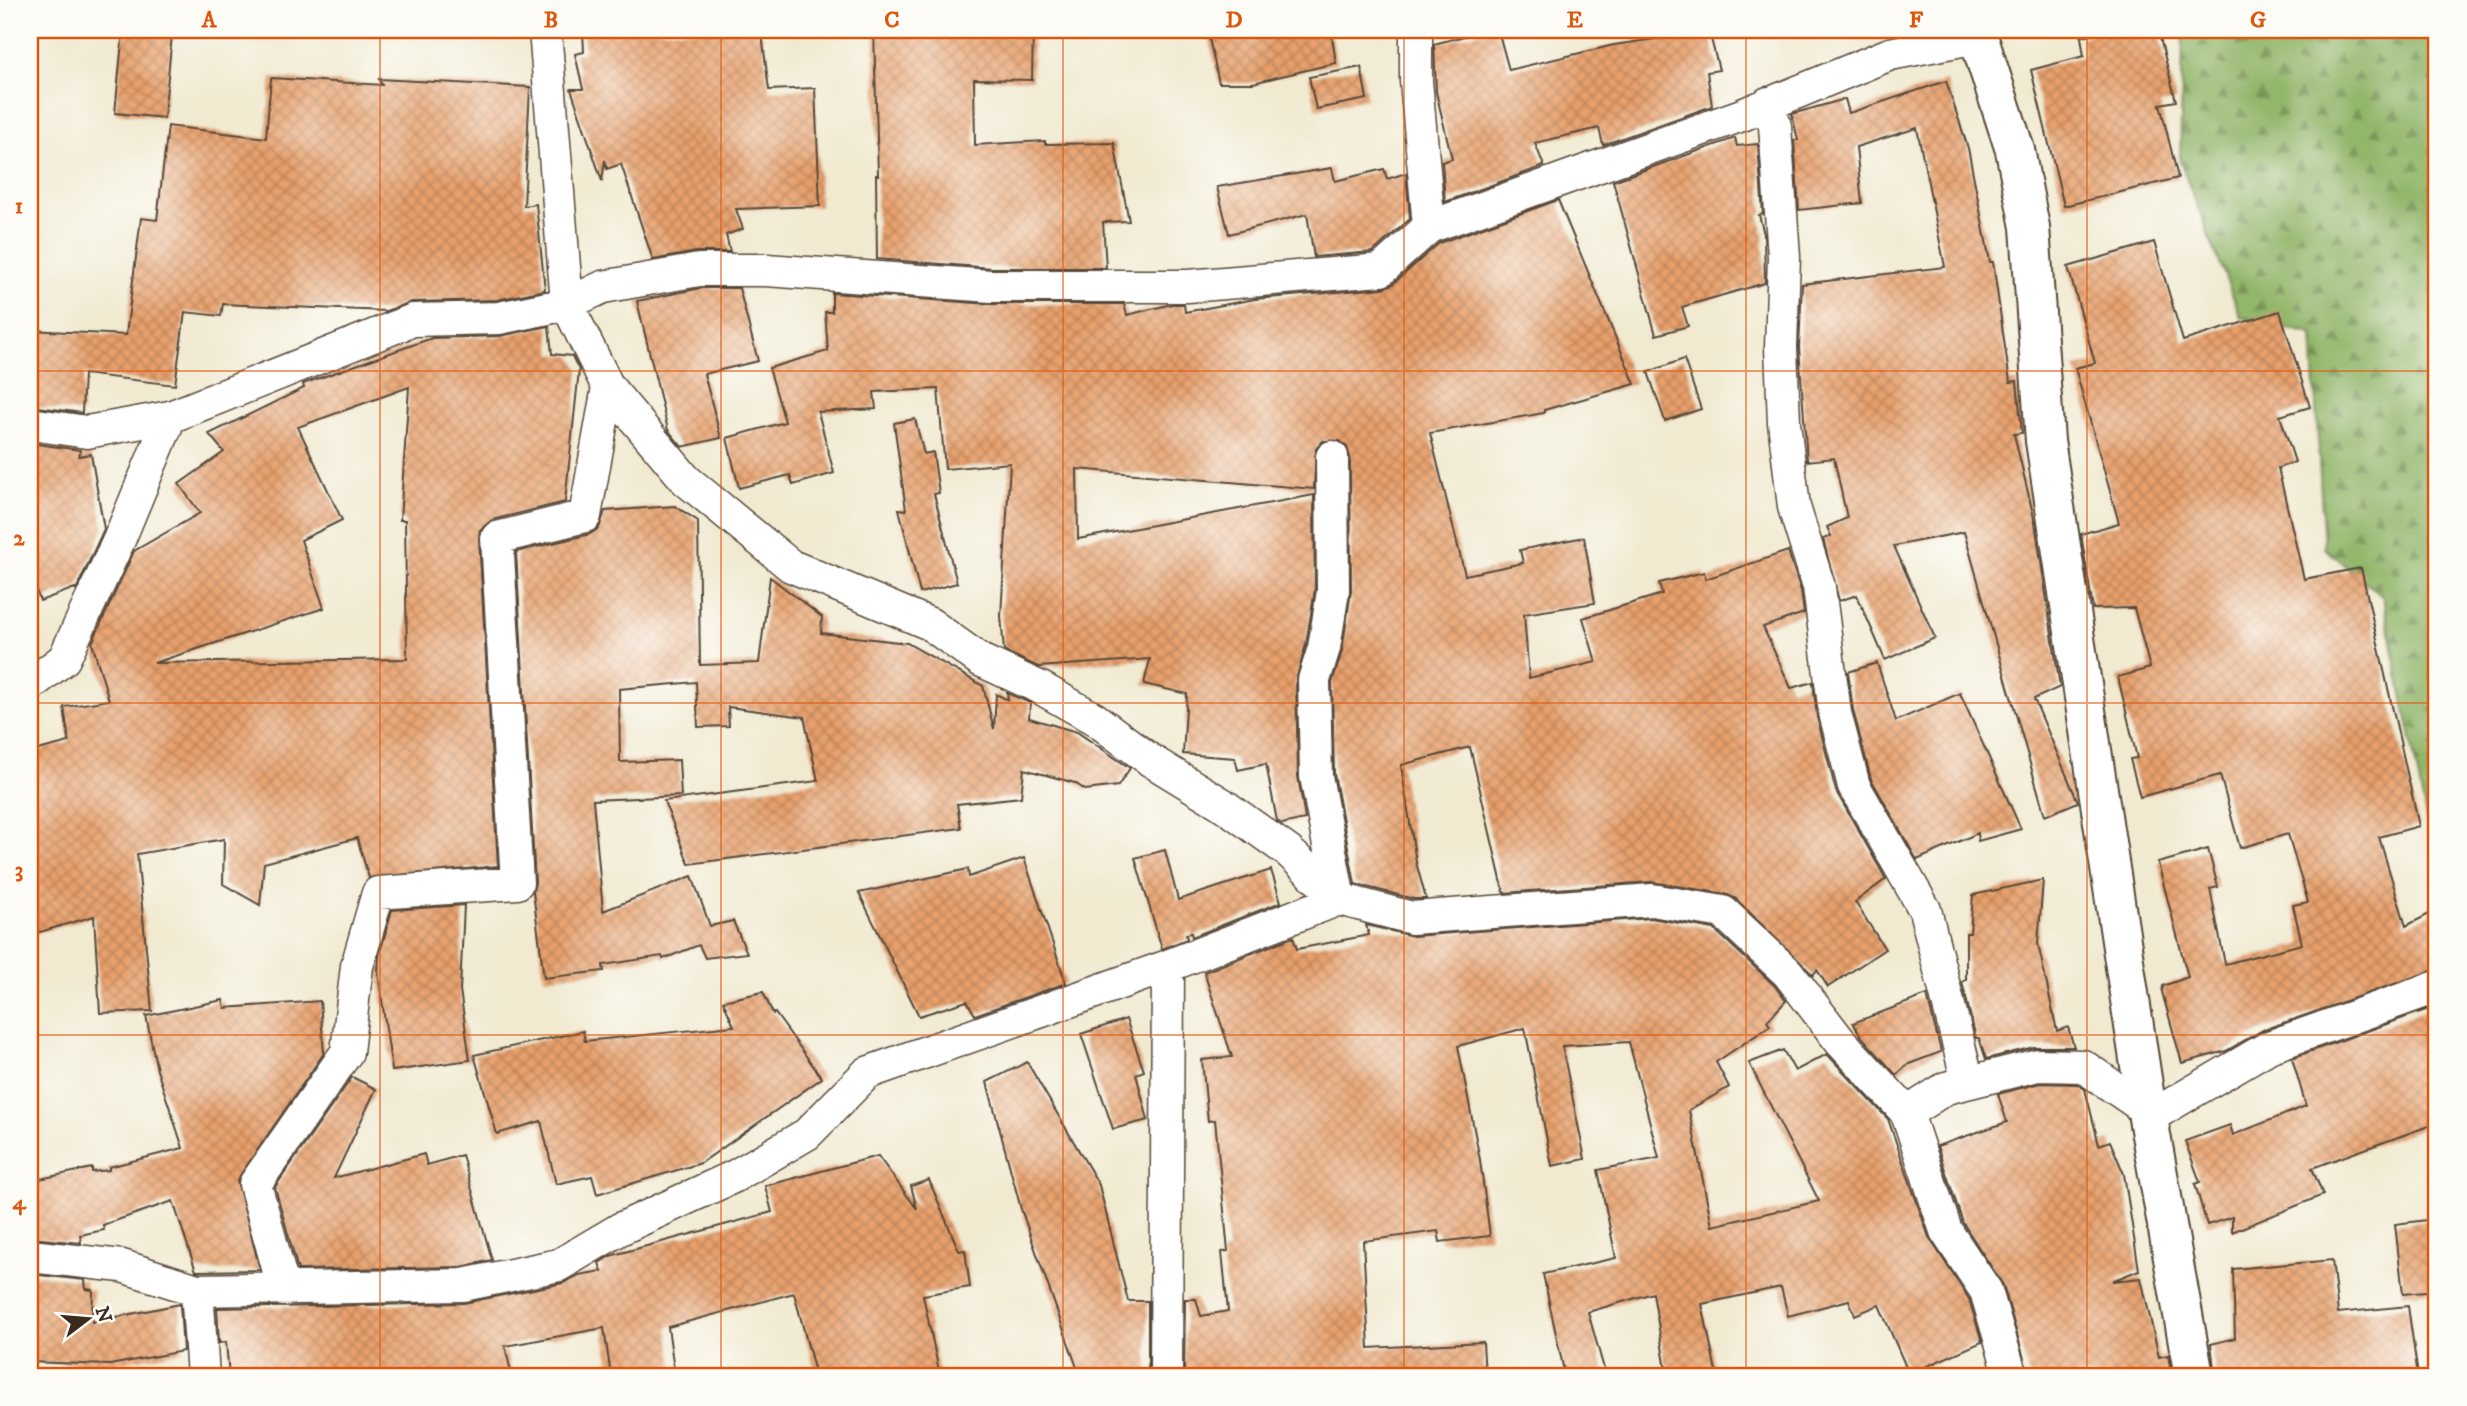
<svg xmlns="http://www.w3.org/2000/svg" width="2467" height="1406" viewBox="0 0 2467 1406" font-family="'IM FELL DW Pica',serif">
  <defs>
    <pattern id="forest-firs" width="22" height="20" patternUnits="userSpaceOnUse" patternTransform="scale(1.75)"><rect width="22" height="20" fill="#92b66b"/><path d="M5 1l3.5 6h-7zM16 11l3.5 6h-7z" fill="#789457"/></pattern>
    <pattern id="building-cross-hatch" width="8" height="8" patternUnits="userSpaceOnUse" patternTransform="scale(1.75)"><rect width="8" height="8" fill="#e8a06c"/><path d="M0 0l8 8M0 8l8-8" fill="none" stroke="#bd8358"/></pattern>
  </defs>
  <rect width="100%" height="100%" fill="#fdfcf7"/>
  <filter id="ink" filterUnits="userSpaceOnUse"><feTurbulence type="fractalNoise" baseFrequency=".0143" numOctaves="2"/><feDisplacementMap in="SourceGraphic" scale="14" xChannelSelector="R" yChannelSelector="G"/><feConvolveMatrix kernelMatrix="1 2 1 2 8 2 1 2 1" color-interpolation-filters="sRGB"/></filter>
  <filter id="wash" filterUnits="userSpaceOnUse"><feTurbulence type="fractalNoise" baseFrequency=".00686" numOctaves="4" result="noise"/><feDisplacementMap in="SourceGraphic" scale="28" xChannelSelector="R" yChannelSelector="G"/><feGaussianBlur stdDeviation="1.57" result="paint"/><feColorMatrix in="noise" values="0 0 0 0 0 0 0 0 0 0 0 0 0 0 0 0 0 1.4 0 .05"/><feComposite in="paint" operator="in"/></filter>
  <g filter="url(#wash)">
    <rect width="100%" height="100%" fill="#f1ead1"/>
    <!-- forest -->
    <path fill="url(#forest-firs)" stroke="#667044" stroke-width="2" d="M2183,30H2437V873L2383,597L2324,548L2312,334L2241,317L2180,162Z"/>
    <g id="blocks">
      <!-- building -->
      <path fill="url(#building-cross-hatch)" fill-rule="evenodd" d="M583,30H756L757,35L762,34L769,90L815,88L820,206L736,209L743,229L726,235L730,252H696L653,260L621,164L607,169L605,160L602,181L571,89H583L575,54L584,52Z
        M874,30H1033L1032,80L974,79L975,145L1045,141V144L1114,143L1129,221L1103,222L1106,268H992L877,259L876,175H878Z
        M1226,30H1331L1336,63L1253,83H1219L1208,34Z
        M1487,30H1498L1509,70L1614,45L1709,31L1719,70L1707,72L1712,106L1603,145L1599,128L1535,143L1544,166L1445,202L1442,162L1452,159L1436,92L1434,44Z
        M2104,30H2158L2176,101L2160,104L2178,178L2064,206L2031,70L2084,56L2081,37Z
        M123,31L172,35L164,118L115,113Z
        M1361,67L1367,99L1316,109L1309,77Z
        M271,78L382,85L379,79L530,87L524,206L536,204L545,290L497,300L412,302L386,311L223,304L221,316L185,312L175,385L84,374L82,413L30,406V330L126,335L141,218L157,220L168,126L266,138Z
        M1946,81L1968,148L1990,262H1993L2010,382L2017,381L2022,433L2014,434L2035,522L2060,687L2034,699L2078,802L2045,816L1964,532L1894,546L1935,638L1885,660L1857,595L1839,601L1823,539L1831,536L1827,527L1847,518L1834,458L1807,461L1799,347L1802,284L1945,267L1917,128L1856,147L1862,203L1799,210L1794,140H1798L1792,114L1845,99L1849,113Z
        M1735,138L1737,146L1758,144L1763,214L1759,215L1764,234L1765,283L1682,307L1688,326L1656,335L1613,181Z
        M1332,168L1335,181L1384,169L1387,179L1406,173L1410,219L1373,252L1314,257L1307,214L1229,234L1217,187Z
        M1558,200L1635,384L1544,410V413L1430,433L1465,575L1523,563L1520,550L1584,537L1595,603L1524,614L1529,678L1596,662L1583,618L1662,594L1659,583L1704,572L1706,579L1788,551L1801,591L1804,613L1763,627L1791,688L1813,682L1817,717L1836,791L1886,879L1855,902L1885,949L1828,987L1817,970L1813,975L1736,899L1726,894L1651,882L1504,893L1470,747L1401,765L1416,862L1426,899H1414L1355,884L1334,774L1332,683L1342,651L1351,591L1350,457L1347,447L1340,441H1323L1316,449L1314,489L1077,469L1078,539L1314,495L1315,590L1306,644L1296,680L1298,776L1305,819L1282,824L1277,821L1266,764L1238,770L1235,758L1183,754L1187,694L1144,684L1150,659L1038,667L1004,651L1001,616L1010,463L945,469L938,389L874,392L876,409L818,412L834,473L793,485L790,475L739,488L727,438L785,422L769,368L828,351L825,312H832V293L991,304H1124L1127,315L1172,304H1184L1185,312L1255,299L1383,288L1393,284L1439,243Z
        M2154,242L2183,341L2280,311L2310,407L2280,416L2295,462L2278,468L2304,579L2361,568L2419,826L2379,837L2406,926L2437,910V969L2263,1030L2226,1051L2182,1063L2162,992L2163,986L2188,977L2158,863L2208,849L2218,887L2210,889L2225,964L2302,944L2293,905L2308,902L2288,834L2240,848L2220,775L2140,797L2130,759L2137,758L2118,677L2150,668L2134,608L2093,609L2081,534L2119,523L2075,368L2095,363L2068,267Z
        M701,288H739L758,361L704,374L721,438L682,447L668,430L637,301Z
        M549,326L552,354L572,356L579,370L565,502L492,520L480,530L479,538L498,866L369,878L357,838L264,863L260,905L223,884L224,839L137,854L152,1011L100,1013L94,916L30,935V752L69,742L64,707L109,700L92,643L134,551L200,513L179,484L224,452L209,434L304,388L303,384L432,338L500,336ZM409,387L400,520H405L407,659L154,663L324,608L301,540L342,520L298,427Z
        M1684,359L1701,409L1665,421L1648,372Z
        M915,419L924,454L933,452L939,493L934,494L957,583L920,593L899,509L906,510L894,423Z
        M30,443L80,450L79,456L91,454L104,529L76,590L75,588L40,601L30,573Z
        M675,506L698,521L700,665L759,663L770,577L822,617L821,633L907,643L983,686L994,729L996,694L1008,700L1007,693L1030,703L1029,718L1077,732L1130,768L1118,786L1085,790L1075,783L1024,769L1021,797L957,804L961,828L689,864L664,801L818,781L804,717L728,707L729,726L698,727L696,682L619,689L620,762L679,760L681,796L593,800L603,911L692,876L710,926L733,921L747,953L705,958L699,945L663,959L662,956L603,965L604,971L544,978L533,892L535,882L516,552L590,534L599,528L605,511Z
        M1877,663L1896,721L1960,693L2021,829L1978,841V833L1917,860L1871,779L1853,710L1848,672Z
        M1165,850L1178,900L1271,870L1281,902L1192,937L1191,933L1186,934L1187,939L1162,949L1135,858Z
        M1024,858L1066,983L975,1015L967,1001L919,1016L859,893L968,869L969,877Z
        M2043,880L2038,944L2057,1031L2068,1027L2074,1047H2034L1986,1059L1979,1038H1976L1962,982L1966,980V933H1970L1973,895Z
        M464,905L460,990L470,1060L392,1071L378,972L379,955L392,910Z
        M1651,918L1714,929L1774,985L1786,1001L1767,1021L1770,1026L1716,1062L1729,1087L1689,1110L1712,1226L1819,1201L1749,1063L1783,1050L1795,1071L1827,1054L1888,1119L1929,1237L1969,1299L1982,1342L1909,1374L1879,1305L1855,1315L1849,1300L1788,1316L1781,1287L1702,1304L1717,1376H1667L1653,1293L1588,1312L1606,1376H1565L1543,1274L1616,1258L1598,1170L1659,1158L1629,1042L1562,1046L1585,1159L1552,1166L1525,1028L1458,1046L1480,1160L1490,1236L1440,1242L1438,1231L1363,1241L1369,1348L1483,1342L1485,1376H1184L1185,1299H1196L1201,1316L1228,1311L1222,1252L1228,1251L1215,1120L1208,1121L1202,1060L1232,1057L1204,972L1293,937L1297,949L1369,935L1366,925L1413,936Z
        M763,992L773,1014L775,1013L822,1078L701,1163L597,1194L592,1176L556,1184L541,1121L497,1134L474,1055L583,1031L585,1041L734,1026L723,1001Z
        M1927,995L1941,1052L1909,1064L1896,1075L1861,1036L1853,1023Z
        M223,1000L225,1008L320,1001L324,1053L237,1180L260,1270L196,1271L173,1201L103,1225L104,1230L80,1235L81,1243L30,1238V1181L92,1168V1172L109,1170V1167L183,1148L157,1070L146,1016Z
        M2437,1006V1123L2312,1168L2323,1195L2232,1232V1217L2207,1225L2195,1184L2200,1182L2185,1141L2230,1125L2233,1135L2306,1106L2292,1058Z
        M1126,1019L1144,1071L1136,1074L1148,1120L1113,1129L1081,1034Z
        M1027,1062L1099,1185L1128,1301H1148V1376H1080L1021,1209L987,1082Z
        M352,1077L376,1089L334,1178L424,1154L427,1165L462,1155L492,1260L461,1267L298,1270L275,1187Z
        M2040,1083L2077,1084L2085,1089L2099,1145L2110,1141L2124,1174L2139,1270L2112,1281L2141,1278L2159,1357L2168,1355L2172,1376H2029L2003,1285L1963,1223L1937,1146L2007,1122L1998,1094Z
        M878,1156L917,1209L911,1186L929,1180L959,1251L965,1250L970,1287L923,1295L940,1376H816L794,1293L668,1327L675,1376H611L604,1328L505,1346L512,1376H280L279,1373L229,1376L226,1342L219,1343L217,1308L464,1303L563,1283L579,1275L602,1271L599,1263L610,1256L772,1212L765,1186Z
        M2435,1219L2437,1291L2403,1294L2395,1224Z
        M2332,1260L2338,1313L2408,1306L2418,1376H2215L2211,1344L2235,1338L2233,1269Z
        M30,1274L85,1280L86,1289L93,1290L92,1322L180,1304L183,1351L110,1365L30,1362Z"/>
    </g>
  </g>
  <g filter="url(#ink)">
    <use href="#blocks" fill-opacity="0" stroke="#564739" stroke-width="2"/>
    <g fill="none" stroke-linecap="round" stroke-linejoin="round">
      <!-- street casing -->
      <g stroke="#564739" stroke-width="35">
        <path id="street" d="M545,30L567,304L608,387L686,480L791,566L930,624L980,660L1041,688L1095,719L1150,760L1222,804L1289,852L1339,899L1412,918L1652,900L1723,912L1788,973L1840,1041L1907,1113L1946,1088L2038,1065L2083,1066L2147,1110
          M1768,103L1775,126L1784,257L1781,347L1784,422L1794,507L1819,587L1835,713L1854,786L1925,910L1968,1082
          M1429,227L1742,115L1890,54L1977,37
          M30,424L87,432L170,417L413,320L499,318L567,304L603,287L699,270H766L991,286H1188L1381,270L1429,227L1416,81V30
          M30,685L64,659L119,540L170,417
          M1907,1113L1946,1231L1986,1291L2011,1376
          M2148,1118L2269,1047L2437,987
          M30,1256L122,1266L197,1290L463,1285L559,1265L620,1229L735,1176L807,1134L867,1073L1168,966L1339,899L1316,776L1314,680L1324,648L1333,591L1332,457
          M197,1290L203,1376
          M284,1290L255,1184L347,1052L357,966L378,893L517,883L497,538L585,516L608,387
          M1166,1376L1168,966"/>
      </g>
      <!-- secondary casing -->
      <g stroke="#564739" stroke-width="42">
        <path id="secondary" d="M1976,30L2015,150L2030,227L2045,441L2148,1118L2194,1376"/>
      </g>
      <!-- street -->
      <use href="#street" stroke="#fff" stroke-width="32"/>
      <!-- secondary -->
      <use href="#secondary" stroke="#fff" stroke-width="38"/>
    </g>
  </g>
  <!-- grid -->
  <path fill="none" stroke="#df570d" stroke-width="2" stroke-opacity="0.55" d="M380,30V1376M721,30V1376M1063,30V1376M1404,30V1376M1746,30V1376M2087,30V1376M30,371H2437M30,703H2437M30,1035H2437"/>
  <!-- margin -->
  <rect width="2467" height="1406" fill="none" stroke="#fdfcf7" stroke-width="77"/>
  <!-- north arrow -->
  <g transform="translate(88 1319) rotate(74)" stroke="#fdfcf7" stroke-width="5" paint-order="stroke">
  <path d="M0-5L12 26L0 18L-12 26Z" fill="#3b2a1e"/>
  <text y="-10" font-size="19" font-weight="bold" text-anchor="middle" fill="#3b2a1e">N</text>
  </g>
  <rect x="38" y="38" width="2390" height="1330" fill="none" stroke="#df570d" stroke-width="2.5"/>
  <g font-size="23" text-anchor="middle" font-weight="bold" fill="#df570d">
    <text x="209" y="27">A</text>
    <text x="551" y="27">B</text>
    <text x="892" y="27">C</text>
    <text x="1234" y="27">D</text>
    <text x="1575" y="27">E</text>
    <text x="1916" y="27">F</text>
    <text x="2258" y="27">G</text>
    <text x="19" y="213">1</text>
    <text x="19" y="545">2</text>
    <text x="19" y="877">3</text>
    <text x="19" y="1209">4</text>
  </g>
</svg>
